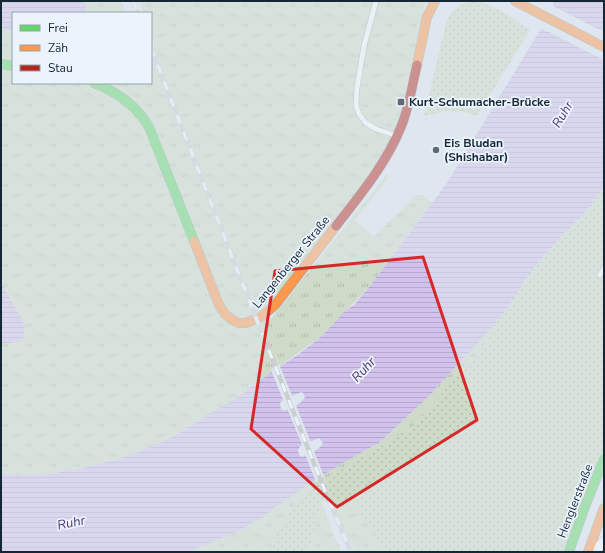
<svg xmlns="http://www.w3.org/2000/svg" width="605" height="553" viewBox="0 0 605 553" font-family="'Nunito Sans',sans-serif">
  <defs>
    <pattern id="grass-tufts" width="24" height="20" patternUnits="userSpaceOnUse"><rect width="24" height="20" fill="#cedbc8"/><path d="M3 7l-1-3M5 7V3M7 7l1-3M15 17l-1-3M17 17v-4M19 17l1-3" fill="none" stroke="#b0bcac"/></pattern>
    <pattern id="park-dots" width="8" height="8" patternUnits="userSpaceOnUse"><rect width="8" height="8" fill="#cedbc8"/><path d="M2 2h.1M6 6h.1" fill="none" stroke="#b0bcac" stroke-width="1.8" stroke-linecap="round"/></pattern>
    <pattern id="water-rules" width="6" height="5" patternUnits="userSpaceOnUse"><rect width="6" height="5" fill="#d1c3ec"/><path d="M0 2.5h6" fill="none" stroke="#b3a7cb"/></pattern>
  </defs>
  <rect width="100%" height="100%" fill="#dee7ef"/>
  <!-- grass -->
  <path fill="url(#grass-tufts)" d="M1,1H121L126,13H13V83H151V45H155L151,34V13H143L139,1H427L425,4L400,120L377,165L289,281L255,316L269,321L387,174L388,178L355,220L374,237L416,195H422L432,203L370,286L323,335L270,373L241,395L169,439L132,455L83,468L50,474L19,475L1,474Z
    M493,326L489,341L451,383L413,427L308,489L277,529L270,552H188L243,529L254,521L263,518L270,510L324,474L380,442L428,397Z
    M341,499L359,508L385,552H355L328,501Z
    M322,502L333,533L342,552H309Z"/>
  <!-- park -->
  <path fill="url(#park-dots)" d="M473,1C491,1 515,21 530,30L477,116L464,112L447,111L424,116L446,23C453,9 457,4 473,1Z
    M604,187V456L567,552H384L358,508L341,499L322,502L309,552H270L277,530L308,489L413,427L451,383L489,341L493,326L507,309L531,271L563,234L582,216Z"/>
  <!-- water -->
  <path fill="url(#water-rules)" fill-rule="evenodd" d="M1,1H83L86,5V13H13V31L1,28Z
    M553,1H604V187L582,216L563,234L531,271L507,309L493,326L428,397L380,442L324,474L271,510L263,518L254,521L243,529L188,552H1V474L19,475L50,474L83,468L132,455L169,439L241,395L270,373L299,354L323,335L344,312L354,305L370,286L447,183L542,27L553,7ZM301,392L303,393L305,397C302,404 291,408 284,411L281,409L280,404L281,401ZM319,438L323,443C320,450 309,454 302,457L299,455L298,450L300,446Z
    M1,279L5,290L25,326L23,341L1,344Z"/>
  <!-- pier -->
  <path fill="#dee7ef" d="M551,5L604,32V60L539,27Z
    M279,364L293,398L284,402L271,370Z
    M295,403L311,443L303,447L287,408Z
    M313,449L324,476L316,482L305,454Z"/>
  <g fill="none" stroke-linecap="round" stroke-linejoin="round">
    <!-- lane casing -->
    <g stroke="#909ca6" stroke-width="6">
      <path id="lane" d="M376,1L364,46L357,88L356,105L359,114L366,123L376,129L397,136
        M600,275L604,268"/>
    </g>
    <!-- street casing -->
    <g stroke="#909ca6" stroke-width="11">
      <path id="street" d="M593,552L604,542"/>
    </g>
    <!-- fast casing -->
    <g stroke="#909ca6" stroke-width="10">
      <path id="fast" d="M1,64L13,66
        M94,83C118,92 136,105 149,127L194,241
        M569,552L584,509L604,459"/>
    </g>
    <!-- slow casing -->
    <g stroke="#909ca6" stroke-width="10">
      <path id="slow" d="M515,1L604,47
        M417,65L427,17L435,1
        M194,241L219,305L225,314L232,320L239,323H246L261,317L275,305L336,226
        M588,552L604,508"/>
    </g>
    <!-- jam casing -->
    <g stroke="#909ca6" stroke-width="10">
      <path id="jam" d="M336,226C360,195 386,164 401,127C409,108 412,86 417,65"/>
    </g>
    <!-- lane -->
    <use href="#lane" stroke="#fafbfd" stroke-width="5"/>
    <!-- street -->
    <use href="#street" stroke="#fafbfd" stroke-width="10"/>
    <!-- fast -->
    <use href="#fast" stroke="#63d668" stroke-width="9"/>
    <!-- slow -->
    <use href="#slow" stroke="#ff974d" stroke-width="9"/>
    <!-- jam -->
    <use href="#jam" stroke="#b3261e" stroke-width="9"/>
    <!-- rail casing -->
    <g stroke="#caced0" stroke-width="4.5">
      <path id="rail" d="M133,1L138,13
        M151,48L252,308L327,496L351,552"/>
    </g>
    <!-- rail -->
    <use href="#rail" stroke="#ebf4fc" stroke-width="3" stroke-dasharray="9" stroke-linecap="butt"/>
  </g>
  <!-- marked area -->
  <path d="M0 0H605V553H0ZM423,257L477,420L337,507L251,429L275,271Z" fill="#dee7ef" fill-opacity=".55" fill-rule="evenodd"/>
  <path fill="none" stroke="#d62828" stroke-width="3" stroke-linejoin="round" d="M423,257L477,420L337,507L251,429L275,271Z"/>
  <!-- markers -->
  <g fill="#5b6a76" stroke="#ebf4fc" stroke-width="1.5">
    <rect x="397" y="98" width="8" height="8" rx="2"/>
    <circle cx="436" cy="150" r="4"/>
  </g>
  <g text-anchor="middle" stroke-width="3.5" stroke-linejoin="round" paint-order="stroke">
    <!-- poi labels -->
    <g font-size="12" font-weight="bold" fill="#152635" stroke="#ebf4fc" text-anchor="start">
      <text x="409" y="106">Kurt-Schumacher-Brücke</text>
      <text x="444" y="147">Eis Bludan<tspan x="444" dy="14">(Shishabar)</tspan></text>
    </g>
    <!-- street labels -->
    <g font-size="12" fill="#152635" stroke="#ebf4fc">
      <text transform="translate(291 262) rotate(-51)" y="4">Langenberger Straße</text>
      <text transform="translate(575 501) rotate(-69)" y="4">Henglerstraße</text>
    </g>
    <!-- water labels -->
    <g font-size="13" font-style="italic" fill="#563577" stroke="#ebf4fc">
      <text transform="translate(562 114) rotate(-59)" y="5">Ruhr</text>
      <text transform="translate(363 369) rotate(-48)" y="5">Ruhr</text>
      <text transform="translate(71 522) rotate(-12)" y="5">Ruhr</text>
    </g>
  </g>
  <!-- border -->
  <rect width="605" height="553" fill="none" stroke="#152635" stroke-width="4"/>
  <!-- legend -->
  <rect x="12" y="12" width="140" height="72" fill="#ebf4fc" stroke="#95a2ac"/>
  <rect x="20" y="25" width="20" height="6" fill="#63d668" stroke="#95a2ac"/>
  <text x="48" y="32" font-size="12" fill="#152635">Frei</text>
  <rect x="20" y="45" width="20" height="6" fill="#ff974d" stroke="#95a2ac"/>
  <text x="48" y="52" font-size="12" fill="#152635">Zäh</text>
  <rect x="20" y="65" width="20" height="6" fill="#b3261e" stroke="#95a2ac"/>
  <text x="48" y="72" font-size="12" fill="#152635">Stau</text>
</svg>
